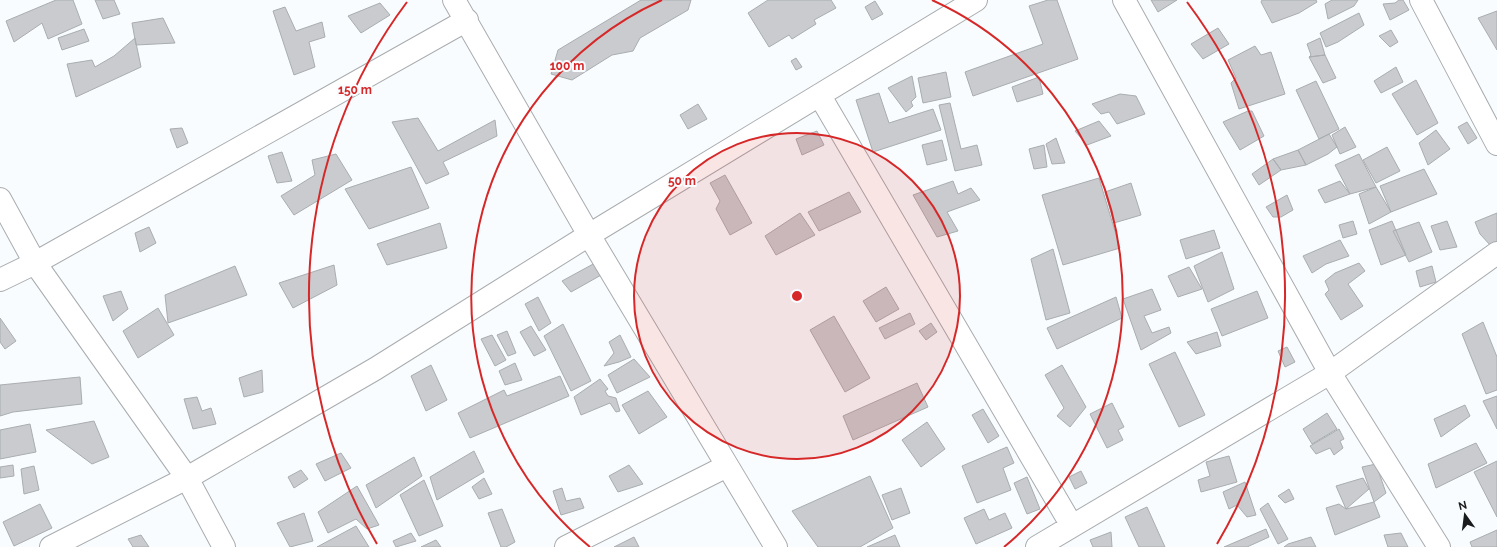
<svg xmlns="http://www.w3.org/2000/svg" width="1497" height="547" viewBox="0 0 1497 547" font-family="Raleway,sans-serif">
  <rect width="100%" height="100%" fill="#f8fcfe"/>
  <!-- building -->
  <path fill="#c9cbce" stroke="#aaadb0" d="M56,0H73L82,24L48,39L42,23L14,42L6,21Z
    M95,0H114L120,14L103,19Z
    M641,0H691L688,10L640,38L633,51L612,55L572,80L551,74L558,50Z
    M768,0H831L836,8L814,20L816,24L792,39L789,35L769,47L748,13Z
    M1048,0H1057L1078,59L973,96L965,72L1043,44L1029,6Z
    M1151,0H1177L1158,12Z
    M1262,0H1316L1317,2L1299,13L1272,23L1261,2Z
    M1332,0H1358L1354,6L1328,19L1325,4Z
    M1399,0H1403L1409,10L1390,20L1383,4L1395,3Z
    M875,1L883,14L872,20L865,7Z
    M380,3L390,15L361,33L348,16Z
    M285,7L296,31L322,22L325,37L309,42L315,67L294,75L273,11Z
    M1497,11V50L1478,18Z
    M1359,13L1364,25L1338,42L1326,47L1320,33Z
    M163,18L175,43L136,45L132,23Z
    M1218,28L1229,44L1203,59L1191,44Z
    M84,29L89,41L62,50L58,38Z
    M1391,30L1398,42L1390,47L1379,36Z
    M135,38L141,67L76,97L67,64L92,60L95,67L114,56Z
    M1320,38L1325,55L1309,57L1311,55L1307,44Z
    M1255,46L1261,55L1271,52L1285,94L1239,109L1231,83L1236,78L1228,60Z
    M1325,55L1336,78L1323,83L1309,57Z
    M796,58L802,67L796,70L791,61Z
    M1396,67L1403,82L1381,93L1374,81Z
    M946,72L951,97L923,103L918,78Z
    M912,76L916,97L911,102L913,106L906,112L888,88Z
    M1039,77L1043,94L1017,102L1012,87Z
    M1416,80L1438,123L1417,135L1392,94Z
    M1316,81L1339,129L1319,139L1296,90Z
    M879,93L889,123L933,109L941,130L873,152L856,100Z
    M1120,94L1136,96L1145,114L1117,124L1109,112L1101,114L1092,104Z
    M950,103L961,149L977,145L982,165L955,171L939,105Z
    M698,104L707,119L688,129L680,115Z
    M1248,111H1252L1264,136L1240,150L1223,122Z
    M418,118L438,151L495,120L497,136L443,162L449,174L426,184L392,122Z
    M1099,121L1111,136L1087,145L1075,131Z
    M1467,122L1477,138L1468,144L1458,127Z
    M1345,127L1356,147L1340,154L1332,135Z
    M182,128L188,143L177,148L170,129Z
    M1436,130L1450,149L1428,165L1419,143Z
    M817,131L824,145L802,155L796,139Z
    M1329,134L1337,147L1328,154L1306,165L1298,150Z
    M1056,138L1065,163L1052,164L1046,144Z
    M942,140L947,160L927,165L922,145Z
    M1044,145L1047,167L1034,169L1029,149Z
    M1387,147L1400,171L1376,183L1363,160Z
    M1298,150L1306,165L1281,170L1273,159Z
    M282,152L292,181L277,183L268,156Z
    M336,154L352,180L294,215L281,196L315,175L312,160Z
    M1359,154L1376,187L1350,194L1335,165Z
    M1273,159L1281,170L1259,185L1252,174Z
    M411,167L429,208L369,229L345,189Z
    M1424,169L1437,194L1391,212L1380,186Z
    M725,175L752,223L730,235L716,209L720,201L710,183Z
    M1099,178L1120,248L1063,265L1042,195Z
    M953,181L958,194L971,188L980,200L947,212L958,231L937,237L913,195Z
    M1340,181L1350,194L1325,203L1318,190Z
    M1131,183L1141,215L1114,223L1105,192Z
    M1376,187L1391,212L1369,224L1359,194Z
    M849,192L861,212L819,231L808,212Z
    M1287,195L1293,210L1281,217H1273L1266,207Z
    M800,213L815,235L776,255L765,236Z
    M1497,213V242L1491,246L1480,234L1475,222Z
    M1353,221L1357,234L1343,238L1339,225Z
    M1392,221L1406,255L1381,265L1369,230Z
    M1447,221L1457,247L1440,250L1431,226Z
    M1419,222L1432,252L1409,262L1393,231Z
    M440,223L447,248L387,265L377,244Z
    M149,227L156,243L140,252L135,233Z
    M1214,230L1220,248L1186,259L1180,240Z
    M1340,240L1349,256L1326,264L1312,273L1303,256Z
    M1053,249L1070,313L1046,320L1031,259Z
    M1222,252L1234,289L1208,302L1194,266Z
    M595,263L603,274L571,292L562,281Z
    M1359,263L1365,271L1348,284L1363,306L1341,320L1325,294L1329,290L1325,281L1335,273Z
    M334,265L337,285L293,308L279,283Z
    M235,266L247,295L168,323L165,295Z
    M1432,266L1436,282L1420,287L1416,271Z
    M1189,267L1202,289L1178,297L1168,276Z
    M886,287L899,309L876,322L863,301Z
    M1152,289L1161,310L1144,316L1152,333L1169,327L1171,333L1141,350L1123,299Z
    M121,291L128,309L113,321L103,296Z
    M1257,291L1268,318L1222,336L1211,309Z
    M538,297L551,323L539,331L525,304Z
    M1116,297L1122,318L1057,349L1047,328Z
    M158,308L174,335L138,358L123,331Z
    M910,313L915,324L885,339L879,328Z
    M834,316L870,378L845,392L810,330Z
    M0,318L16,341L5,349L0,342Z
    M1483,322L1497,357V390L1486,394L1462,334Z
    M931,323L937,332L926,340L919,331Z
    M563,324L591,381L571,391L544,336Z
    M531,326L546,350L534,356L520,332Z
    M507,331L516,353L508,356L497,335Z
    M1217,332L1221,346L1196,354L1187,342Z
    M492,335L506,360L495,366L481,339Z
    M620,335L631,357L619,362L604,366L614,353L609,342Z
    M1287,347L1295,362L1285,367L1278,351Z
    M1175,352L1205,415L1179,427L1149,364Z
    M634,359L650,377L617,393L608,375Z
    M515,363L522,380L505,385L499,371Z
    M431,365L447,400L426,411L411,376Z
    M1062,365L1086,407L1070,427L1057,416L1064,408L1045,375Z
    M262,370L263,392L244,397L239,378Z
    M560,376L569,396L470,438L458,413L504,390L507,396Z
    M80,377L82,404L13,412L0,416V385Z
    M600,379L608,389L605,391L608,396L616,398L620,411L616,412L610,403L581,415L574,397Z
    M917,383L928,407L853,440L843,416Z
    M648,391L667,417L639,434L622,405Z
    M1497,396V429L1483,401Z
    M197,397L202,411L211,408L216,424L193,429L184,399Z
    M1112,403L1124,427L1118,430L1123,440L1107,448L1090,414Z
    M1465,405L1470,416L1441,437L1434,419Z
    M983,409L999,436L988,443L972,415Z
    M1327,413L1337,429L1312,444L1303,429Z
    M94,421L109,457L92,464L46,430Z
    M927,422L945,449L921,467L902,440Z
    M30,424L36,452L0,459V430Z
    M1339,429L1344,439L1340,441L1343,448L1334,455L1330,448L1316,454L1310,446Z
    M1476,443L1487,463L1436,488L1428,464Z
    M1007,447L1014,463L1003,468L1011,490L977,503L962,466Z
    M474,451L484,472L437,500L430,477Z
    M341,453L351,468L325,481L316,464Z
    M1229,456L1237,482L1201,492L1198,480L1210,476L1206,462Z
    M414,457L422,476L376,508L366,485Z
    M1497,461V517L1474,472Z
    M1376,464L1386,493L1374,502L1362,467Z
    M13,465L14,476L0,478V467Z
    M629,465L643,484L618,492L609,476Z
    M34,466L39,490L24,494L21,469Z
    M301,470L308,479L294,488L288,477Z
    M1081,471L1087,483L1075,489L1069,477Z
    M870,476L893,528L860,547H818L792,511Z
    M1027,477L1040,509L1027,514L1014,483Z
    M484,478L492,494L479,499L472,487Z
    M1363,478L1369,489L1346,509L1336,486Z
    M424,480L443,526L419,536L400,495Z
    M1245,482L1256,515L1247,517L1237,505L1229,509L1223,492Z
    M357,486L379,525L367,529L356,519L328,533L318,512Z
    M562,488L566,501L580,498L584,508L561,515L553,491Z
    M901,488L910,513L892,520L882,495Z
    M1289,489L1294,499L1285,503L1278,496Z
    M1374,502L1380,517L1335,535L1326,508L1339,504L1346,509Z
    M1268,503L1288,539L1278,544L1260,509Z
    M40,504L52,528L14,546L3,522Z
    M1147,507L1165,547H1139L1125,517Z
    M502,509L515,542L506,547H501L488,513Z
    M984,509L989,520L1005,513L1012,528L976,544L964,518Z
    M304,513L313,541L290,547L277,523Z
    M356,526L369,547H317Z
    M1266,529L1269,537L1247,547H1224Z
    M1497,530V547H1472L1470,542Z
    M1111,532L1112,547H1093L1090,540Z
    M411,533L416,541L396,547L393,541Z
    M1401,533L1408,547H1388L1384,535Z
    M141,535L149,547H133L128,539Z
    M895,535L900,547H867Z
    M634,537L639,547H614Z
    M1311,537L1316,547H1284L1288,544Z
    M436,540L441,547H421Z"/>
  <g fill="none" stroke-linecap="round" stroke-linejoin="round">
    <!-- minor casing -->
    <g stroke="#a9acae" stroke-width="24">
      <path id="minor" d="M454,0L589,235L776,547
        M1124,0L1330,373L1439,547
        M1421,0L1497,144
        M820,96L1072,526
        M0,199L35,263L187,478L224,547
        M0,280L35,263L467,20
        M51,547L187,478L375,369L589,235L976,0
        M566,547L727,466
        M1037,547L1330,373L1497,253"/>
    </g>
    <!-- minor -->
    <use href="#minor" stroke="#fff" stroke-width="22"/>
  </g>
  <!-- distance rings -->
  <circle cx="797" cy="296" r="163" fill="#d62828" fill-opacity=".12"/>
  <g fill="none" stroke="#d62828" stroke-width="2">
    <circle cx="797" cy="296" r="163"/>
    <path d="M590 547A325 325 0 0 1 662 0M932 0A325 325 0 0 1 1004 547"/>
    <path d="M377 544A488 488 0 0 1 407 2M1187 2A488 488 0 0 1 1217 544"/>
  </g>
  <circle cx="797" cy="296" r="6" fill="#d62828" stroke="#f8fcfe" stroke-width="2"/>
  <g font-size="12" text-anchor="middle" font-weight="bold" fill="#d62828" stroke="#f8fcfe" stroke-width="4" stroke-linejoin="round" paint-order="stroke">
    <text x="567" y="70">100 m</text>
    <text x="355" y="94">150 m</text>
    <text x="682" y="185">50 m</text>
  </g>
  <!-- north arrow -->
  <g transform="translate(1465 515) rotate(346)" stroke="#f8fcfe" stroke-width="3" paint-order="stroke">
  <path d="M0-3L7 15L0 10L-7 15Z" fill="#1a1b1c"/>
  <text y="-6" font-size="11" font-weight="bold" text-anchor="middle" fill="#1a1b1c">N</text>
  </g>
</svg>
